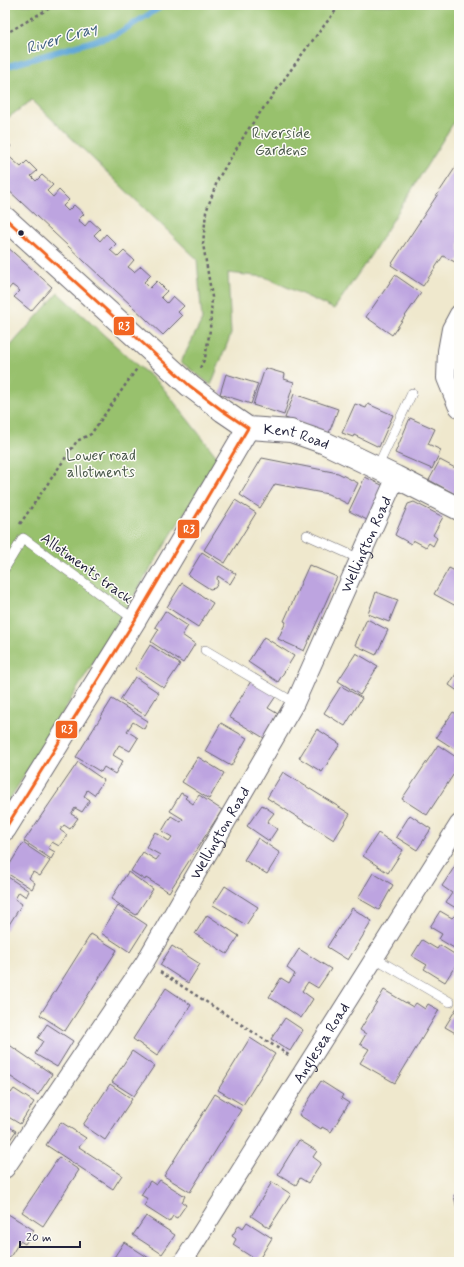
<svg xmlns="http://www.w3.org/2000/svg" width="464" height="1267" viewBox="0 0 464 1267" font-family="Mynerve,sans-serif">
  <rect width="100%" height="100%" fill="#fdfcf7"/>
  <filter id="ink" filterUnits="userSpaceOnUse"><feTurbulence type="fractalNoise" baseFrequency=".025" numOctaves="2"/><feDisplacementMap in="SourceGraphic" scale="8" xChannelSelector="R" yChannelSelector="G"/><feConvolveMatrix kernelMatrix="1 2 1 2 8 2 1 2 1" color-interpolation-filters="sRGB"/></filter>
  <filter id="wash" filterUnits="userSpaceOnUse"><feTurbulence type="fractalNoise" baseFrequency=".012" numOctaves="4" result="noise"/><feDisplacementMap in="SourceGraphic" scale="16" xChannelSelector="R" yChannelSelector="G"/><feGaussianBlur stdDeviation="0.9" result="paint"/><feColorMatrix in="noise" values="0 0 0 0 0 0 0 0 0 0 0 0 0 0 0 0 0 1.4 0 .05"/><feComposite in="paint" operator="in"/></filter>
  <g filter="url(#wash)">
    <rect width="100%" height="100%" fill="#efe8cd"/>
    <!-- green -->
    <path fill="#98c16d" stroke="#5d7254" d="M5,5H459V114L371,255L334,309L265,277L228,273L231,334L211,385L181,362L202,320L197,259L32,100L5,120Z
      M58,293L138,366L160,384L218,458L5,807V352Z"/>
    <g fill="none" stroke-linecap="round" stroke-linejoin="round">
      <!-- stream -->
      <path stroke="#60a7d7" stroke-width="6" d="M5,67L117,34L164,5"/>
    </g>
    <g id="blocks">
      <!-- building -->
      <path fill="#bda4e0" d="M5,141L11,146L5,153L21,167L27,161L37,171L31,176L36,181L42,175L53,185L47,191L53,197L59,190L69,200L63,206L68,211L74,205L84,214L78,220L82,223L85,226L90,220L100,229L94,235L100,241L106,234L116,244L110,250L118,257L124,251L134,260L128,267L132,270L134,272L141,266L151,275L144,282L150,288L157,281L167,291L161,297L167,303L173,296L184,306L178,312L182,316L163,335L5,187Z
        M459,162V260L455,262L443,256L423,286L391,265Z
        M5,245L52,287L31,311L14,297L20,291L12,285L7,291L5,289Z
        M395,275L421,293L392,335L366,317Z
        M265,368L285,374L284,379L294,382L284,415L253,405Z
        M226,374L258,384L251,404L220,394Z
        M294,394L338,409L329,433L285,418Z
        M355,404L366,408L368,404L393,415L379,447L354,435L353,437L342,433Z
        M410,418L435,429L428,444L441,450L432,469L395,453Z
        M262,458L338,473L358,483L348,504L328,494L275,484L260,508L240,495Z
        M440,460L459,470V486L455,494L429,480Z
        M365,477L388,488L371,522L349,511Z
        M235,500L256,513L225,563L204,550Z
        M414,502L443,517L433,535L437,538L433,546L429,543L426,547L413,540L411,544L395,535L408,504Z
        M202,552L236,574L230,584L218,576L217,578L218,583L215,588L210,589L188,575Z
        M309,565L337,577L304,651L278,639L286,622L284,621Z
        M449,568L459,573V602L456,606L434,594Z
        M182,583L213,603L198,627L167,607Z
        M376,592L398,600L389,622L368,614Z
        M165,611L188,626L182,635L195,644L183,663L151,642L159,629L155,627Z
        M367,619L388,630L376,655L355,645Z
        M264,637L294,656L278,682L248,662Z
        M150,645L180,664L164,688L135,669Z
        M356,653L378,666L360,695L338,681Z
        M459,669V692L449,685Z
        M135,677L159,693L145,715L120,700Z
        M251,681L276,696L268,708L278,714L264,738L229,717Z
        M341,686L362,698L345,726L324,713Z
        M112,699L148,721L144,729L133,722L127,731L138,738L130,751L119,745L113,755L123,761L115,774L104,767L101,772L76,757Z
        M453,712L459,715V752L436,737Z
        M221,723L247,738L231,766L205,751Z
        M317,729L340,744L322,772L299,758Z
        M438,745L459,759V766L427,815L402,799Z
        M198,757L224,773L209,799L182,782Z
        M78,762L104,780L94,795L87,790L86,793L84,796L90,800L82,812L75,808L71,814L78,818L70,829L64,825L60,830L67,835L59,846L52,842L48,848L55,852L51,859L24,841Z
        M283,772L350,814L334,840L267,798Z
        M181,793L187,796L185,798L193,804L199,795L222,810L169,892L146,878L145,880L131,871L143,852L156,860L160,855L146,847L155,832L169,841L172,837L162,831L171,816L181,822L183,819L170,811Z
        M262,805L274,813L267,822L277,829L269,841L247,826Z
        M410,815L431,829L417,850L396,837Z
        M378,833L403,850L388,873L363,856Z
        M258,838L280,853L267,874L244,860Z
        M23,843L50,861L40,876L33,872L29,878L35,883L32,889L5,872Z
        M459,860V910L446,902L452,893L442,886Z
        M128,872L153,889L136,915L111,899Z
        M373,873L393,885L379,910L358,898Z
        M5,875L29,891L26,897L19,892L15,899L22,904L5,931Z
        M225,886L258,907L246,925L213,905Z
        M118,906L147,925L130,952L101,933Z
        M352,908L372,921L348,960L327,947Z
        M440,911L452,918L455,915L459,917V951L439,939L442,934L430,927Z
        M207,915L239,936L227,954L195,934Z
        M91,934L117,950L65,1031L40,1015Z
        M422,940L437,949L440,945L459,957V960L445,982L424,969L427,965L412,956Z
        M172,946L200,964L188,983L160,965Z
        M299,949L331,969L318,988L308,982L302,991L313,999L301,1018L269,997L281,978L289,983L295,974L287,968Z
        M166,988L191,1005L157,1056L133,1039Z
        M384,990L413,1007L416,1003L425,1009L428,1004L439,1010L395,1083L360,1063L369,1049L360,1044L366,1034L360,1030Z
        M459,1004V1035L445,1027Z
        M285,1018L303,1030L290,1051L271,1039Z
        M47,1024L73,1041L57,1067L35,1054L43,1041L38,1038Z
        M250,1038L275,1054L243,1105L218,1090Z
        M5,1042L52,1074L38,1095L5,1073Z
        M132,1051L154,1066L134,1096L112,1082Z
        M321,1081L343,1095L341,1098L349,1103L331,1132L322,1127L321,1129L299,1115Z
        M110,1084L132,1099L105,1140L83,1125Z
        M5,1089L11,1093L14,1089L34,1102L20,1124L5,1115Z
        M215,1094L241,1110L190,1192L164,1176Z
        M61,1122L86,1138L79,1147L122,1175L113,1189L46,1145Z
        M5,1124L16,1131L5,1147Z
        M299,1140L317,1151L313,1157L321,1163L308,1183L300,1178L296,1185L278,1174Z
        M59,1157L79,1170L43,1226L22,1212Z
        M160,1180L185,1196L182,1202L186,1205L177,1218L173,1216L169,1222L144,1206L148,1199L141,1195L150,1181L156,1185Z
        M272,1182L291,1194L269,1228L251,1216Z
        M459,1194V1214H458L454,1195Z
        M8,1214L34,1230L25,1244L20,1241L7,1262H5V1219Z
        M146,1216L175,1235L162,1254L133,1235Z
        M247,1222L272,1238L258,1261L233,1245L236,1239L232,1236L239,1225L243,1228Z
        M124,1242L155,1262H111Z"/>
    </g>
  </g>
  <g filter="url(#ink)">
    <use href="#blocks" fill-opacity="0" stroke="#6a676e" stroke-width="1"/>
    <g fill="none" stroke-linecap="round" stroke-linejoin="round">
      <!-- service casing -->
      <g stroke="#6a676e" stroke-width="10">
        <path id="service" d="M377,468L412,393
          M307,535L360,559
          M5,568L23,538L135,620
          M205,650L295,703
          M375,958L450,1002"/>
      </g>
      <!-- minor casing -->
      <g stroke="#6a676e" stroke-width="20">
        <g id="minor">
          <path d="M459,314L451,329L447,351L446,378L457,405L459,408"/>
          <path id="s1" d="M5,1169L145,962L295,703L396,477"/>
          <path id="s2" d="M183,1262L459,824"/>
        </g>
      </g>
      <!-- tertiary casing -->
      <g stroke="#6a676e" stroke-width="24">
        <g id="tertiary">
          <path id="s3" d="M5,218L190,386L223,411L248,428L291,431L325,443L396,477L459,509"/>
          <path d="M5,829L135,620L248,428"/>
        </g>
      </g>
      <!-- path -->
      <path stroke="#6a676e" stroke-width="2.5" stroke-dasharray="3 3" stroke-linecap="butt" d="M5,34L55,5
        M200,368L205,358L210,330L212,297L203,244L206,212L218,179L247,131L303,53L340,5
        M20,524L77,441L91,434L138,367
        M160,972L290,1056"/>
      <!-- service -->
      <use href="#service" stroke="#fff" stroke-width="9"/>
      <!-- minor -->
      <use href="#minor" stroke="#fff" stroke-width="18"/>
      <!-- tertiary -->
      <use href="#tertiary" stroke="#fff" stroke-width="22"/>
      <!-- bus-1 casing -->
      <g stroke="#fdfcf7" stroke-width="6">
        <path id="bus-1" d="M5,218L190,386L223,411L248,428
          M5,829L135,620L248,428"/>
      </g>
      <!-- bus-1 -->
      <use href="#bus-1" stroke="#f26522" stroke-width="3"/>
    </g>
  </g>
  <!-- markers -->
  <circle fill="#22223b" stroke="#fdfcf7" stroke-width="1.5" cx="21" cy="233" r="3.5"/>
  <g text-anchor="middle" stroke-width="3" stroke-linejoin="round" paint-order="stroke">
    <!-- park labels -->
    <g font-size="15" fill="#4b5a4c" stroke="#fdfcf7">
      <text x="281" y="138">Riverside<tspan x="281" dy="17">Gardens</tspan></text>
      <text x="101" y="460">Lower road<tspan x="101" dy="17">allotments</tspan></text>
    </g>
    <!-- street labels -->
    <g font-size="15" fill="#22223b" stroke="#fdfcf7">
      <text dy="5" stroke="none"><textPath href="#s3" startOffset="371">Kent Road</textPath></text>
      <text dy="5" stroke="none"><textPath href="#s1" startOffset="723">Wellington Road</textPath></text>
      <text transform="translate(87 568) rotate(36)" y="5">Allotments track</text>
      <text dy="5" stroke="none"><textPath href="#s1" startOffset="399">Wellington Road</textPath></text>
      <text dy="5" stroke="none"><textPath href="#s2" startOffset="259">Anglesea Road</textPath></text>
    </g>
    <!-- water labels -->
    <g font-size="16" font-style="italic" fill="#3e5e81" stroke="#fdfcf7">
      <text transform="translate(61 37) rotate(-17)" y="6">River Cray</text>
    </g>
  </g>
  <g stroke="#fdfcf7" stroke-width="1.5">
    <rect x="113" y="316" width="22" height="20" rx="4" fill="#f26522"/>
    <rect x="177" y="519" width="23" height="20" rx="4" fill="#f26522"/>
    <rect x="55" y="720" width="23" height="19" rx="4" fill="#f26522"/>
  </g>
  <g font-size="11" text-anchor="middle" font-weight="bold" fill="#fff">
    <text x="124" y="330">R3</text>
    <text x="189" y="533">R3</text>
    <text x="67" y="733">R3</text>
  </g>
  <!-- margin -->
  <rect width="464" height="1267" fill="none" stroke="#fdfcf7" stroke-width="20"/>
  <!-- scale -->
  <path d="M20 1241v6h60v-6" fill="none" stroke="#22223b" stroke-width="2"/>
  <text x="26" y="1241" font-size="12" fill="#22223b" stroke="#fdfcf7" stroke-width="3" paint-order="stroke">20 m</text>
</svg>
